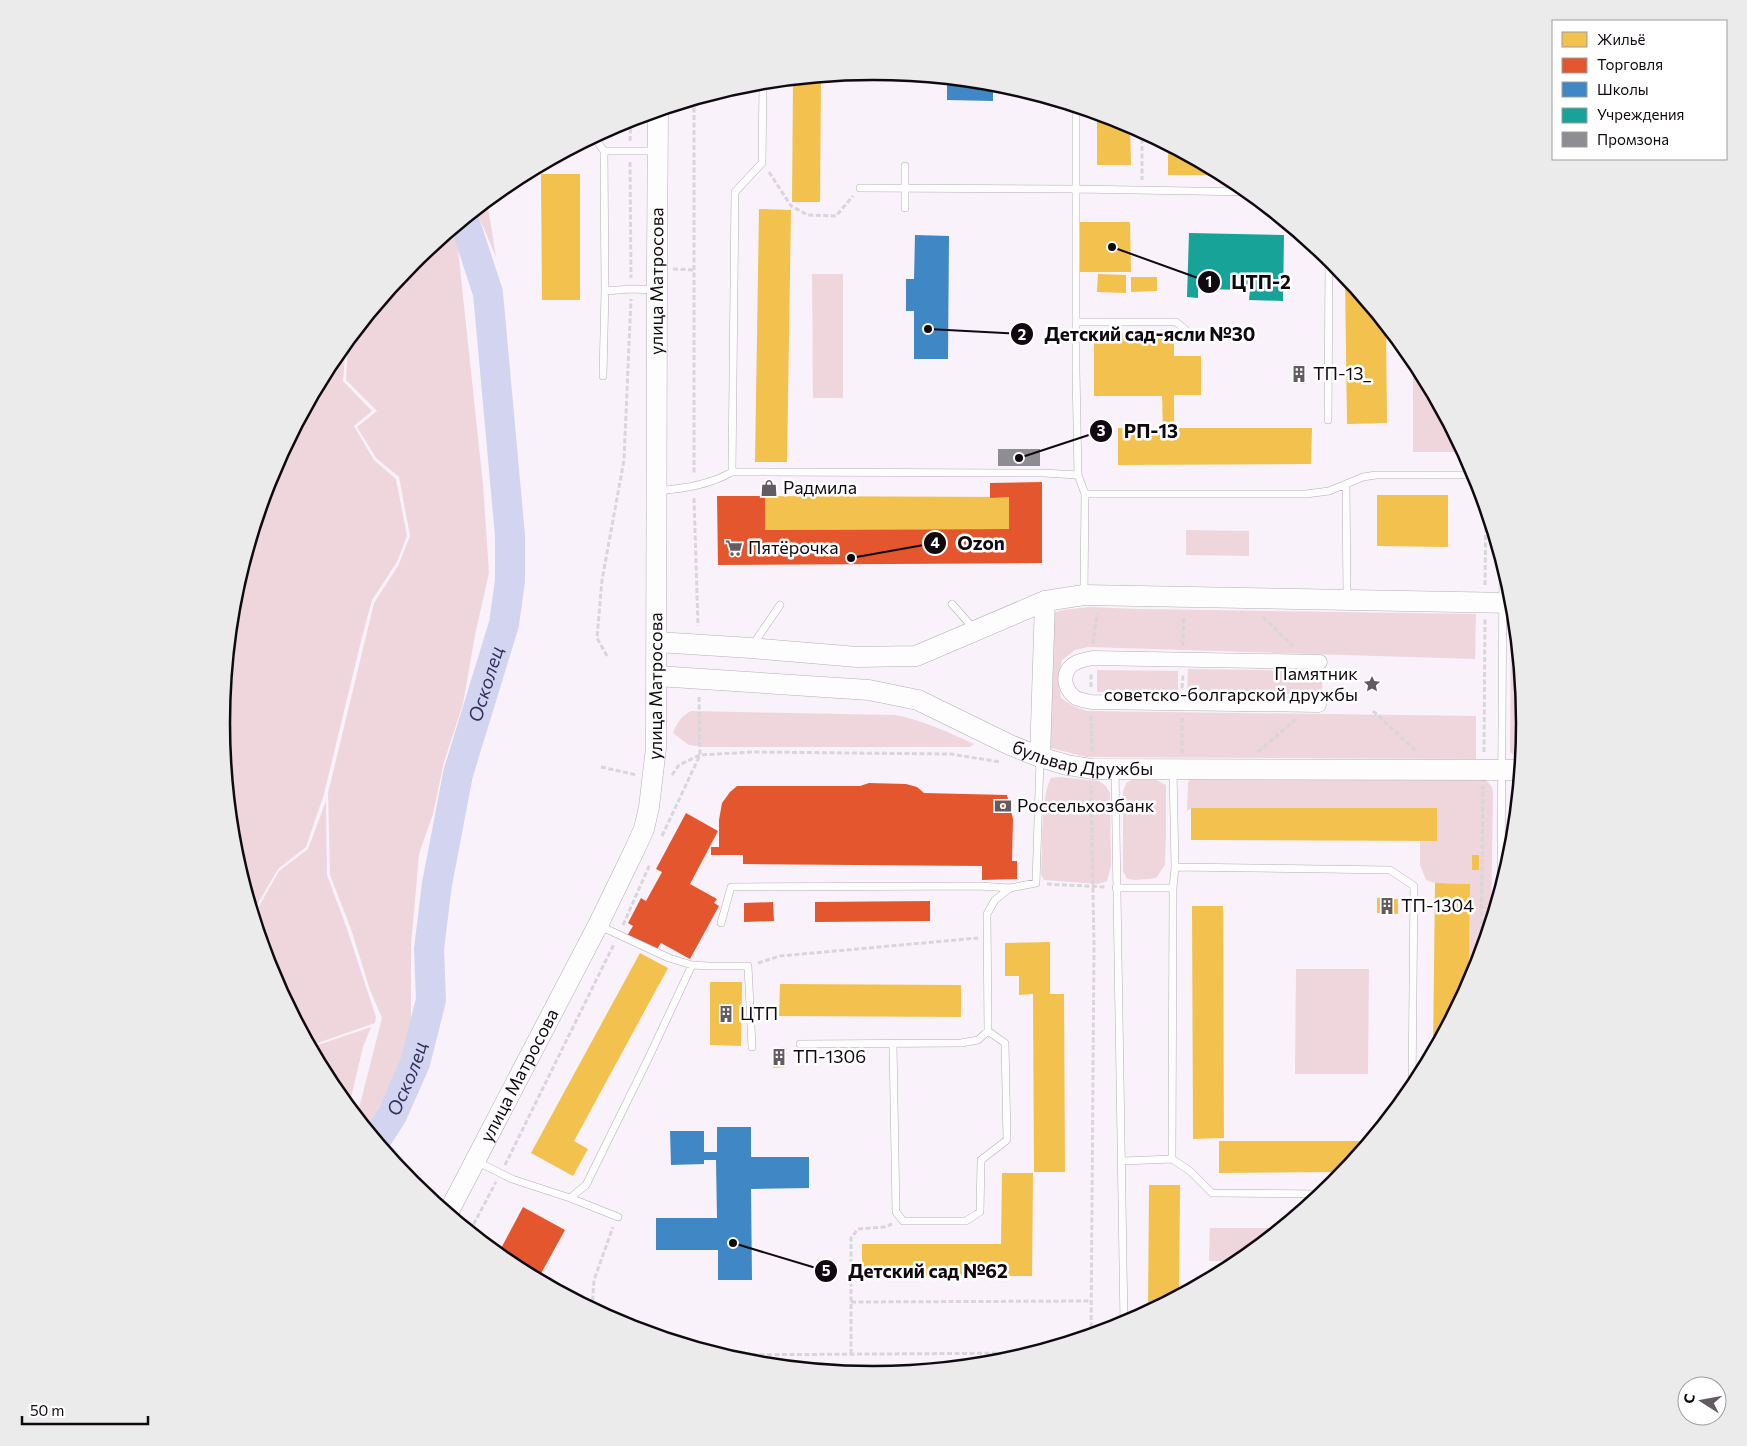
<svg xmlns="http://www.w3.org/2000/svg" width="1747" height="1446" viewBox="0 0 1747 1446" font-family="Commissioner,sans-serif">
  <rect width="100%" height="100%" fill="#f9f2fa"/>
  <!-- green -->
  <path fill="#efd6dd" d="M487,201L496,257L476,210Z
    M450,231L457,240L483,484L489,573L475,635L463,704L444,762L433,814L419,854L411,946V1038L379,1107L367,1129L357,1116L382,1018L370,990L351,929L330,875L328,793L374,603L398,566L410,536L399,477L376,458L357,427L377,411L346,380L348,341L413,262Z
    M812,274H843V398H813Z
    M346,343L343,381L372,411L354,426L374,460L396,479L407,536L397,562L372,600L362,637L324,794L306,847L278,869L253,912L234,850L222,723L234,596L271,473L332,361Z
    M1413,368H1419L1456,437V452H1413Z
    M1186,530L1249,531V556L1186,555Z
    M1089,607L1138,609L1476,614L1475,659L1088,647L1075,650L1062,660L1058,679L1061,698L1073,706L1087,711L1476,716V759L1086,757L1047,747L1052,613L1063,610Z
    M1516,629L1525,723L1522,759H1518L1510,752L1511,637Z
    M1188,669L1323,671L1322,695L1187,693Z
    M1097,670L1178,671V693L1097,692Z
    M691,711L895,715C923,720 947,732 974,744L970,747H705L689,745L673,733C677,723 681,716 691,711Z
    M1059,777L1099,781L1106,786L1110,793L1111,866L1107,881L1098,884L1044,880L1041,874C1043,849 1040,798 1051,778Z
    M1520,778L1513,850L1510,861L1511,787Z
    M1190,779H1485L1492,787L1493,793L1491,922L1476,973L1469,985L1470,884L1435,883L1426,880L1420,865V841L1437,840V808H1191L1187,811L1188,783Z
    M1132,780H1156L1166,785V834L1165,865L1156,878L1136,880L1127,879L1123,871V792L1126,783Z
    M326,801L327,875L347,929L376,1017L375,1023L312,1045L308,1042L271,972L254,915L279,871L308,849Z
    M1296,969H1369L1368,1074H1295Z
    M371,1027L363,1047L349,1106L331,1085L311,1046L312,1047Z
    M1210,1228H1280V1229L1240,1261H1209Z"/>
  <!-- homes -->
  <path fill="#f2c14e" d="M821,76L820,202H792L793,79Z
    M1097,113L1123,121L1130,125L1131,165H1097Z
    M1168,145L1225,175H1168Z
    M541,174H580V300H542Z
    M759,209L791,210L787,462H755Z
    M1080,222H1130L1131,272H1080Z
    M1098,274L1126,275V293L1097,292Z
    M1345,276L1386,325L1387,423L1347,424Z
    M1131,277H1157V291L1131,292Z
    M1094,334H1174V356H1201V395H1174V428H1312L1311,464L1118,465V428H1163L1162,396H1094Z
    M1377,495H1448V547L1377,546Z
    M765,496L1009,497V529L765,530Z
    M1191,808H1437V841L1191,840Z
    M1472,855H1479V870H1472Z
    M1435,883L1470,884L1469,985L1433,1052Z
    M1377,898L1398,899V914L1377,913Z
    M1192,906H1223L1224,1138L1193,1139Z
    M1050,942V994H1064L1065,1172H1034L1033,994L1019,995V976H1005V943Z
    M640,953L668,968L574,1141L588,1149L573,1176L531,1153Z
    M710,982H742L741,1046L710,1045Z
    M780,984L961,985V1017L779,1016Z
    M785,1047L786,1067L773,1068L772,1048Z
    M1219,1141H1366V1146L1344,1172L1219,1173Z
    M1002,1173H1033L1032,1276H862V1244H1001Z
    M1149,1185H1180L1179,1295L1148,1312Z"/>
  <!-- shops -->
  <path fill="#e4572e" d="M1042,482V563L718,565L717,496H765V530L1009,529V497L990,498V483Z
    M869,783L906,784L917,787L924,793L1007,795L1013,819L1012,861H1017V879L982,880V866L743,864V855H711V847H719V820L722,803L730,792L737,786H860Z
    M686,813L718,831L690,884L717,899L714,903L719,906L690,959L661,943L656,951L627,936L633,926L628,923L641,898L646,901L662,872L656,869Z
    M930,901V921L815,922V902Z
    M773,902L774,921L744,922V903Z
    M523,1207L565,1230L538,1279L511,1265L498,1254Z"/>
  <!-- schools -->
  <path fill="#3f88c5" d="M947,78L993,83V101L947,100Z
    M915,235L949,236L948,359H914V311H906V279H914Z
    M717,1127H751V1157H809V1188L751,1189L752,1280H718V1250H656V1218H717L716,1160H704V1164L671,1165L670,1131H704V1152H717Z"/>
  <!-- public -->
  <path fill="#17a398" d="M1189,233L1284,235L1283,301L1249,300L1250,290L1198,289V298L1187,297Z"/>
  <!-- industry -->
  <path fill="#8d8d92" d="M1293,364L1306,365V384L1292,383Z
    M998,449H1040V466H998Z"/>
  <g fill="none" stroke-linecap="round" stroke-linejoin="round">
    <!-- river -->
    <path stroke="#d3d4ef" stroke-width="30" id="s1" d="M376,1140L392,1115L415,1063L431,1000L429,949L437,884L458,774L504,624L510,581V536L488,293L464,220"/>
    <!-- lane casing -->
    <g stroke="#b4aeb5" stroke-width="8">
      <path id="lane" d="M763,82L762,163L735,192L732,472L1043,473L1078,475
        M1076,107V371L1078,475L1085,494L1084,594
        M594,137L604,151L605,291L603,376
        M604,151H656
        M905,166V208
        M860,188L1077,189L1249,192
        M605,291L631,289L654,290
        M1076,322H1176L1186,330
        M1328,420L1329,258
        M659,491C685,488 709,485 732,472
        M1085,494H1306L1329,491L1346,484
        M1347,597L1346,484L1363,477L1376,475H1476
        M952,604L975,630
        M752,646L780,605
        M1115,770L1124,1324
        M1173,770L1175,867
        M1116,888H1173
        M1501,890L1503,563
        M721,923L731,887L979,886L1010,888L1036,883L1040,759
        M600,926L669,958L692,965
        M800,1044L961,1043L978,1040L988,1031L987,914L995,900L1010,888
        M893,1044L896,1212L903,1221H966L980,1212L981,1160L1007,1140L1005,1043L988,1031
        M1172,1159L1173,888L1175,867L1390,870L1414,886L1412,1089
        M1123,1161L1172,1159L1190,1171L1212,1193L1323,1194
        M478,1162L512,1179L570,1198L586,1185L649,1057L692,965L708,966H748L752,1047
        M570,1198L618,1217"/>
    </g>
    <!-- street casing -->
    <g stroke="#b4aeb5" stroke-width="15">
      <path id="street" d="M1319,705L1091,702C1086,701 1081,700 1076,698C1066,691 1061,677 1070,667C1075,661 1084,660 1092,658L1320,662"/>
    </g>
    <!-- secondary casing -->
    <g stroke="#b4aeb5" stroke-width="21">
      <g id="secondary">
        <path d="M657,642L751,648L857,657L916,656L1045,601L1084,595L1513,603"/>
        <path id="s2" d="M657,676L869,690L918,700L1010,745L1040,757L1067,765L1092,769L1521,770"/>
        <path d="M1040,757L1045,601"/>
        <path id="s3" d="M448,1213L598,925L633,853L644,829L649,807L656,748L657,268L658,110"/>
      </g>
    </g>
    <!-- path -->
    <path stroke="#d8d6d8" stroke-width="3" stroke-dasharray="5 2.5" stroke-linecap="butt" d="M694,100V474
      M1142,131V180
      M630,141L631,119
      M630,162L631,278
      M769,172L791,206L808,215L836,216L853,196
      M673,269L694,270
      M694,498L698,626
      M1485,585L1486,509
      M1263,617L1293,646
      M1093,644L1097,613
      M1183,646L1184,615
      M607,656L597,638L602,580L624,460L631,299
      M1091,687V673
      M1182,688L1183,675
      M1373,711L1417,752
      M1091,716L1092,752
      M1258,752L1295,720
      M1484,752L1485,619
      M1182,753V717
      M601,767L637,775
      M672,775L679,765L700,755L753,752L951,754L1000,762
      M662,836L700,755L699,695
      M1047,884L1105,887
      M623,925L650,864
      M1481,954L1483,786
      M758,963L780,956L978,938
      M505,1165L614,944
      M470,1231L496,1182
      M1214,1277L1218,1267L1257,1247
      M851,1302L1091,1301
      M592,1308L594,1280L613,1227
      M1091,1335L1094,946L1091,786
      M851,1354V1238L858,1229L884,1227L892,1224
      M722,1355L1030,1353"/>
    <!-- lane -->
    <use href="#lane" stroke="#fefdfe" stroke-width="7"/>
    <!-- street -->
    <use href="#street" stroke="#fefdfe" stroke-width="14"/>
    <!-- secondary -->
    <use href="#secondary" stroke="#fefdfe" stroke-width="20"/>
  </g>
  <!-- icons -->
  <defs>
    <g id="building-bare" transform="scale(1.35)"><path d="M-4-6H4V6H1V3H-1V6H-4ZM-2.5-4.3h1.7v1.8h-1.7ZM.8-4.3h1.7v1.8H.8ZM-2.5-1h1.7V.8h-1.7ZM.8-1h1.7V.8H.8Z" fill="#625b62" stroke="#fff" stroke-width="2.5" paint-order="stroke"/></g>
    <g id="shop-bare" transform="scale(1.35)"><path d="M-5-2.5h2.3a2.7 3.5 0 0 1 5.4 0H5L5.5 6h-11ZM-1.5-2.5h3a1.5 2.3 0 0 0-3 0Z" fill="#625b62" stroke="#fff" stroke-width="2.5" paint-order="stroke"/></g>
    <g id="supermarket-bare" transform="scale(1.35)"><path d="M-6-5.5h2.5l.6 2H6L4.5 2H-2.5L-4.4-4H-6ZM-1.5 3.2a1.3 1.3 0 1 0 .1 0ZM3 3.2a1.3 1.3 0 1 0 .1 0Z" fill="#625b62" stroke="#fff" stroke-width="2.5" paint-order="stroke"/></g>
    <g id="sight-bare" transform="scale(1.35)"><path d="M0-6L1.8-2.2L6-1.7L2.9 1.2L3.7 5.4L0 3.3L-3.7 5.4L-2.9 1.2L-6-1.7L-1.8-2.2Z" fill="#625b62" stroke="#fff" stroke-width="2.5" paint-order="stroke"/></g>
    <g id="bank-bare" transform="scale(1.35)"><path d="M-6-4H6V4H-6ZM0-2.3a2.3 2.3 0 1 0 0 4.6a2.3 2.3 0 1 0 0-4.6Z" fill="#625b62" stroke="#fff" stroke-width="2.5" paint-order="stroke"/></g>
  </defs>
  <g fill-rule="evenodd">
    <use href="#building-bare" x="1299" y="374"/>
    <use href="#shop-bare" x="769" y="488"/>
    <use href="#supermarket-bare" x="734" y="548"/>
    <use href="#sight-bare" x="1372" y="684"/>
    <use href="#bank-bare" x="1003" y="806"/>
    <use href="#building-bare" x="1387" y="906"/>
    <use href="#building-bare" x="726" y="1014"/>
    <use href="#building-bare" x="779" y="1057"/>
  </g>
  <g text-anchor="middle" stroke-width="5" stroke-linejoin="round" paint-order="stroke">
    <!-- street labels -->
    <g font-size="18" fill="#100a10" stroke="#fff">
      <text dy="6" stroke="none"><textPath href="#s3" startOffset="980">улица Матросова</textPath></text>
      <text dy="6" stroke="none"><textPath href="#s3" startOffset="575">улица Матросова</textPath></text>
      <text dy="6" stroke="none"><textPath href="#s2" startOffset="440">бульвар Дружбы</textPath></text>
      <text dy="6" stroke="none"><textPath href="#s3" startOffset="155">улица Матросова</textPath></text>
    </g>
    <!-- poi labels -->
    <g font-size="18" fill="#100a10" stroke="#fff" text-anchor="start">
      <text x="1313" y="380">ТП-13_</text>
      <text x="783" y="494">Радмила</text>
      <text x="748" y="554">Пятёрочка</text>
      <text x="1358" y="680" text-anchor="end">Памятник<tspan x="1358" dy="21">советско-болгарской дружбы</tspan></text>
      <text x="1017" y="812">Россельхозбанк</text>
      <text x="1401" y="912">ТП-1304</text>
      <text x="740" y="1020">ЦТП</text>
      <text x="793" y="1063">ТП-1306</text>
    </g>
    <!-- water labels -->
    <g font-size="19" font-style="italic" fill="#31315f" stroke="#fff">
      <text dy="7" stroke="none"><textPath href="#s1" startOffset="474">Осколец</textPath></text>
      <text dy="7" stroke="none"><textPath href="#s1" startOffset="69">Осколец</textPath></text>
    </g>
  </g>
  <!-- crop -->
  <path d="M0 0H1747V1446H0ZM230 723a643 643 0 1 1 1286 0a643 643 0 1 1-1286 0Z" fill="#ecebec" fill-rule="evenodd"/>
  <path fill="none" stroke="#100a10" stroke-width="2.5" d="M230 723a643 643 0 1 1 1286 0a643 643 0 1 1-1286 0Z"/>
  <!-- callouts -->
  <path fill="none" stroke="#100a10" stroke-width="2" d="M1112 247L1209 282M928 329L1022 334M1019 458L1101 431M851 558L935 543M733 1243L826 1271"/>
  <g fill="#100a10" stroke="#fff" stroke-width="2">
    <circle cx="1112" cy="247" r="5"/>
    <circle cx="928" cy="329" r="5"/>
    <circle cx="1019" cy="458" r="5"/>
    <circle cx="851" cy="558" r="5"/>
    <circle cx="733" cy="1243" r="5"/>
    <circle cx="1209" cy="282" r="12"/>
    <circle cx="1022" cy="334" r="12"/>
    <circle cx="1101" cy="431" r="12"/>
    <circle cx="935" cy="543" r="12"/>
    <circle cx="826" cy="1271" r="12"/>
  </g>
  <g font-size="15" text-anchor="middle" font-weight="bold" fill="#fff">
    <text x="1209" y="287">1</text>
    <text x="1022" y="340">2</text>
    <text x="1101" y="436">3</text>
    <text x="935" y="548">4</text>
    <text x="826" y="1276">5</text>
  </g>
  <g font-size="19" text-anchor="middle" font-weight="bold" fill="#100a10" stroke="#fff" stroke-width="5" stroke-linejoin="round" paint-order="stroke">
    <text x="1261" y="289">ЦТП-2</text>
    <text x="1150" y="341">Детский сад-ясли №30</text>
    <text x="1151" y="438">РП-13</text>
    <text x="981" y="550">Ozon</text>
    <text x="928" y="1278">Детский сад №62</text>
  </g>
  <!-- legend -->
  <rect x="1552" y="20" width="175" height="140" fill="#ffffff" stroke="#9f9d9f"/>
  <rect x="1562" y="32" width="25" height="15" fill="#f2c14e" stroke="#9f9d9f"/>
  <text x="1597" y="45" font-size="15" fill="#100a10">Жильё</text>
  <rect x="1562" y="58" width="25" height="15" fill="#e4572e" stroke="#9f9d9f"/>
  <text x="1597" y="70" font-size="15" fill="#100a10">Торговля</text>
  <rect x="1562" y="82" width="25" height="15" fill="#3f88c5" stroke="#9f9d9f"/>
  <text x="1597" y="95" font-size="15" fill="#100a10">Школы</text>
  <rect x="1562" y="108" width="25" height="15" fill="#17a398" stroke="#9f9d9f"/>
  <text x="1597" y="120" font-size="15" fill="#100a10">Учреждения</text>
  <rect x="1562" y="132" width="25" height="15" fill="#8d8d92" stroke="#9f9d9f"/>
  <text x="1597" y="145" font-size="15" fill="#100a10">Промзона</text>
  <!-- north arrow -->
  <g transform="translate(1702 1401) rotate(281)"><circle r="24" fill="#ffffff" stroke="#9f9d9f"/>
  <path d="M0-4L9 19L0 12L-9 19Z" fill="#625b62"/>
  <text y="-8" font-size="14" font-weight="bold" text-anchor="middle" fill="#100a10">С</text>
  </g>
  <!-- scale -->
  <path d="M22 1416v8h126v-8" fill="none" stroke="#100a10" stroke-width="2.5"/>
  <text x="30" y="1416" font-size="15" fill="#100a10" stroke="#ffffff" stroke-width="4" paint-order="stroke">50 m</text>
</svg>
